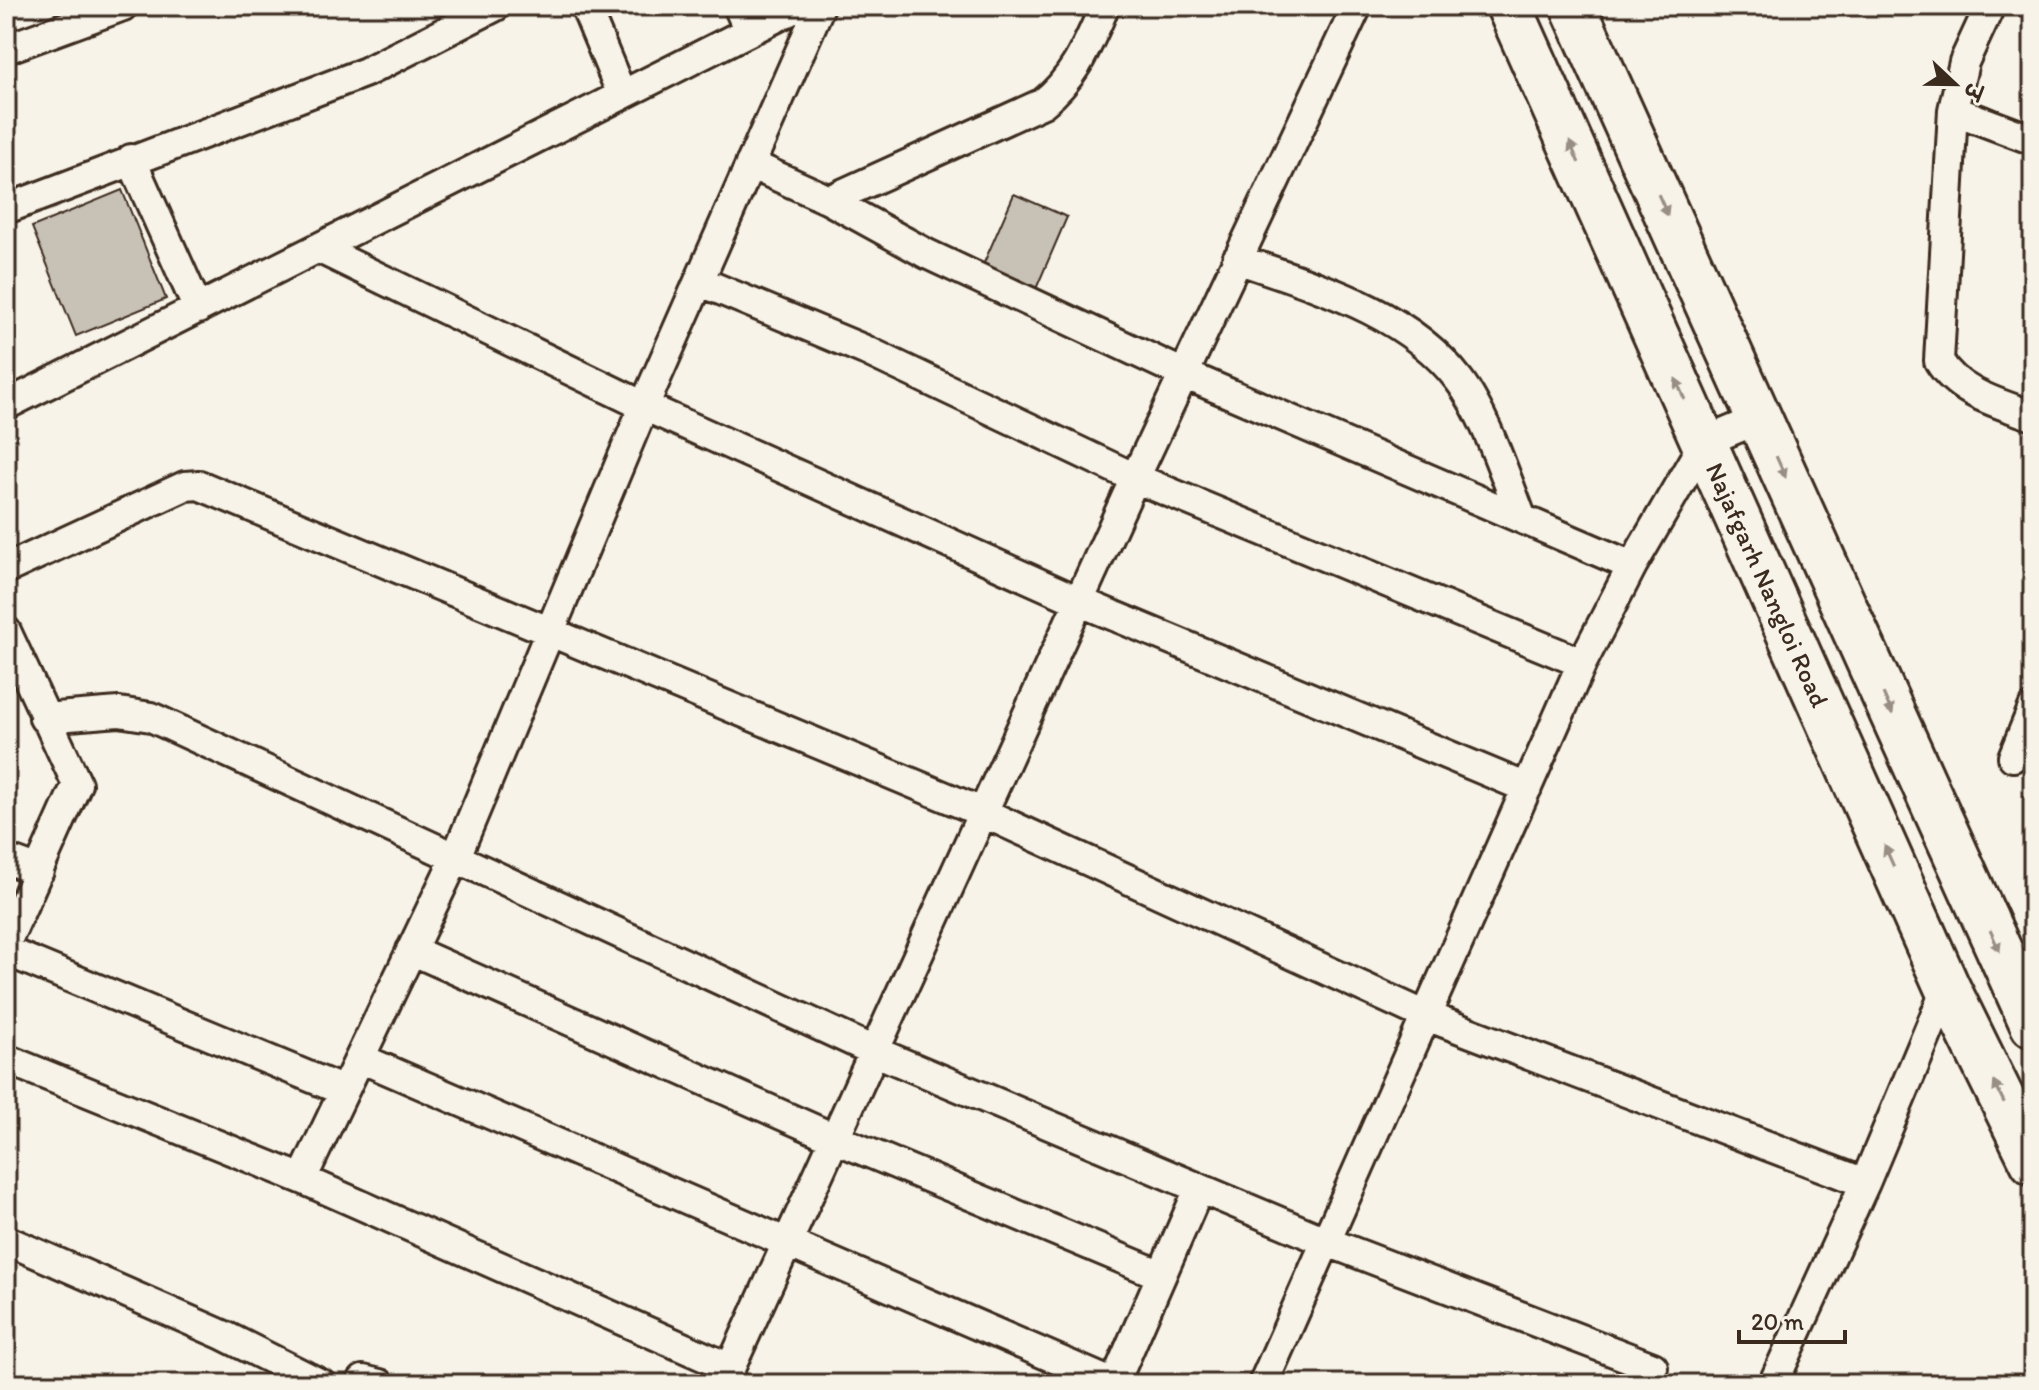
<svg xmlns="http://www.w3.org/2000/svg" width="2039" height="1390" viewBox="0 0 2039 1390" font-family="Itim,'Playpen Sans Deva',sans-serif">
  <rect width="100%" height="100%" fill="#f7f3e8"/>
  <filter id="ink" filterUnits="userSpaceOnUse"><feTurbulence type="fractalNoise" baseFrequency=".0125" numOctaves="2"/><feDisplacementMap in="SourceGraphic" scale="16" xChannelSelector="R" yChannelSelector="G"/><feConvolveMatrix kernelMatrix="1 2 1 2 8 2 1 2 1" color-interpolation-filters="sRGB"/></filter>
  <g filter="url(#ink)">
    <!-- building -->
    <path fill="#c8c1b6" stroke="#3b2a1e" stroke-width="2" d="M122,190L166,299L76,336L32,227Z
      M1014,194L1067,217L1036,289L983,265Z"/>
    <g fill="none" stroke-linecap="round" stroke-linejoin="round">
      <!-- minor casing -->
      <g stroke="#3b2a1e" stroke-width="34">
        <path id="minor" d="M585,6L622,95
          M738,6L749,31
          M1990,6L1964,62L1953,110L1939,361C1959,394 1999,403 2033,416
          M6,49L123,6
          M1953,110L2033,140
          M131,159L198,309
          M750,164L829,200L927,254L1184,374L1632,566
          M829,200L1043,103C1076,77 1088,43 1105,6
          M6,209L366,72L496,6
          M318,248L644,406L1081,602L1527,788
          M1237,259C1315,286 1407,311 1459,380C1485,414 1506,478 1522,519
          M699,281L865,350L1135,478L1582,663
          M6,405L799,6
          M6,569L185,486L199,485L984,813L1424,1015L1865,1183
          M6,631L77,784L6,943
          M44,718L119,712L151,717L876,1052L1325,1241L1653,1367
          M2013,757L2033,708
          M6,859L39,871
          M411,950L836,1139L1161,1275
          M6,951L344,1091
          M360,1058L1114,1384
          M6,1059L302,1179L455,859L644,406L820,6
          M302,1179L730,1368
          M6,1240L223,1335L321,1384
          M360,1384L363,1380L380,1384
          M723,1384L1135,478L1357,6
          M1114,1384L1199,1189
          M1263,1384L1582,663L1632,566L1704,442L1759,419
          M1773,1384L1865,1183L1947,987"/>
      </g>
      <!-- primary casing -->
      <g stroke="#3b2a1e" stroke-width="50">
        <g id="primary">
          <path id="s1" d="M1509,6L1947,987L2033,1162"/>
          <path d="M1573,6L2033,1025"/>
        </g>
      </g>
      <!-- minor -->
      <use href="#minor" stroke="#f7f3e8" stroke-width="28"/>
      <!-- primary -->
      <use href="#primary" stroke="#f7f3e8" stroke-width="44"/>
    </g>
    <!-- one-way arrows -->
    <defs><path id="oneway-solid" d="M-6-.8H1V-3.2L6.5 0L1 3.2V.8H-6Z" transform="scale(2)"/></defs>
    <g fill="#998e83">
      <use href="#oneway-solid" transform="translate(1574 152) rotate(-114)"/>
      <use href="#oneway-solid" transform="translate(1663 205) rotate(66)"/>
      <use href="#oneway-solid" transform="translate(1680 389) rotate(-114)"/>
      <use href="#oneway-solid" transform="translate(1781 467) rotate(66)"/>
      <use href="#oneway-solid" transform="translate(1888 704) rotate(66)"/>
      <use href="#oneway-solid" transform="translate(1889 856) rotate(-114)"/>
      <use href="#oneway-solid" transform="translate(1995 941) rotate(66)"/>
      <use href="#oneway-solid" transform="translate(1999 1092) rotate(-116)"/>
    </g>
  </g>
  <g text-anchor="middle" stroke-width="8" stroke-linejoin="round" paint-order="stroke">
    <!-- street labels -->
    <g font-size="26" fill="#3b2a1e" stroke="#f7f3e8">
      <text dy="9" stroke="none"><textPath href="#s1" startOffset="634">Najafgarh Nangloi Road</textPath></text>
    </g>
  </g>
  <!-- margin -->
  <rect width="2039" height="1390" fill="none" stroke="#f7f3e8" stroke-width="32"/>
  <rect x="16" y="16" width="2007" height="1358" fill="none" stroke="#3b2a1e" stroke-width="3" filter="url(#ink)"/>
  <!-- north arrow -->
  <g transform="translate(1955 84) rotate(112)" stroke="#f7f3e8" stroke-width="6" paint-order="stroke">
  <path d="M0-6L14 30L0 20L-14 30Z" fill="#3b2a1e"/>
  <text y="-12" font-size="22" font-weight="bold" text-anchor="middle" fill="#3b2a1e">उ</text>
  </g>
  <!-- scale -->
  <path d="M1739 1330v12h106v-12" fill="none" stroke="#3b2a1e" stroke-width="4"/>
  <text x="1751" y="1330" font-size="24" fill="#3b2a1e" stroke="#f7f3e8" stroke-width="6" paint-order="stroke">20 m</text>
</svg>
